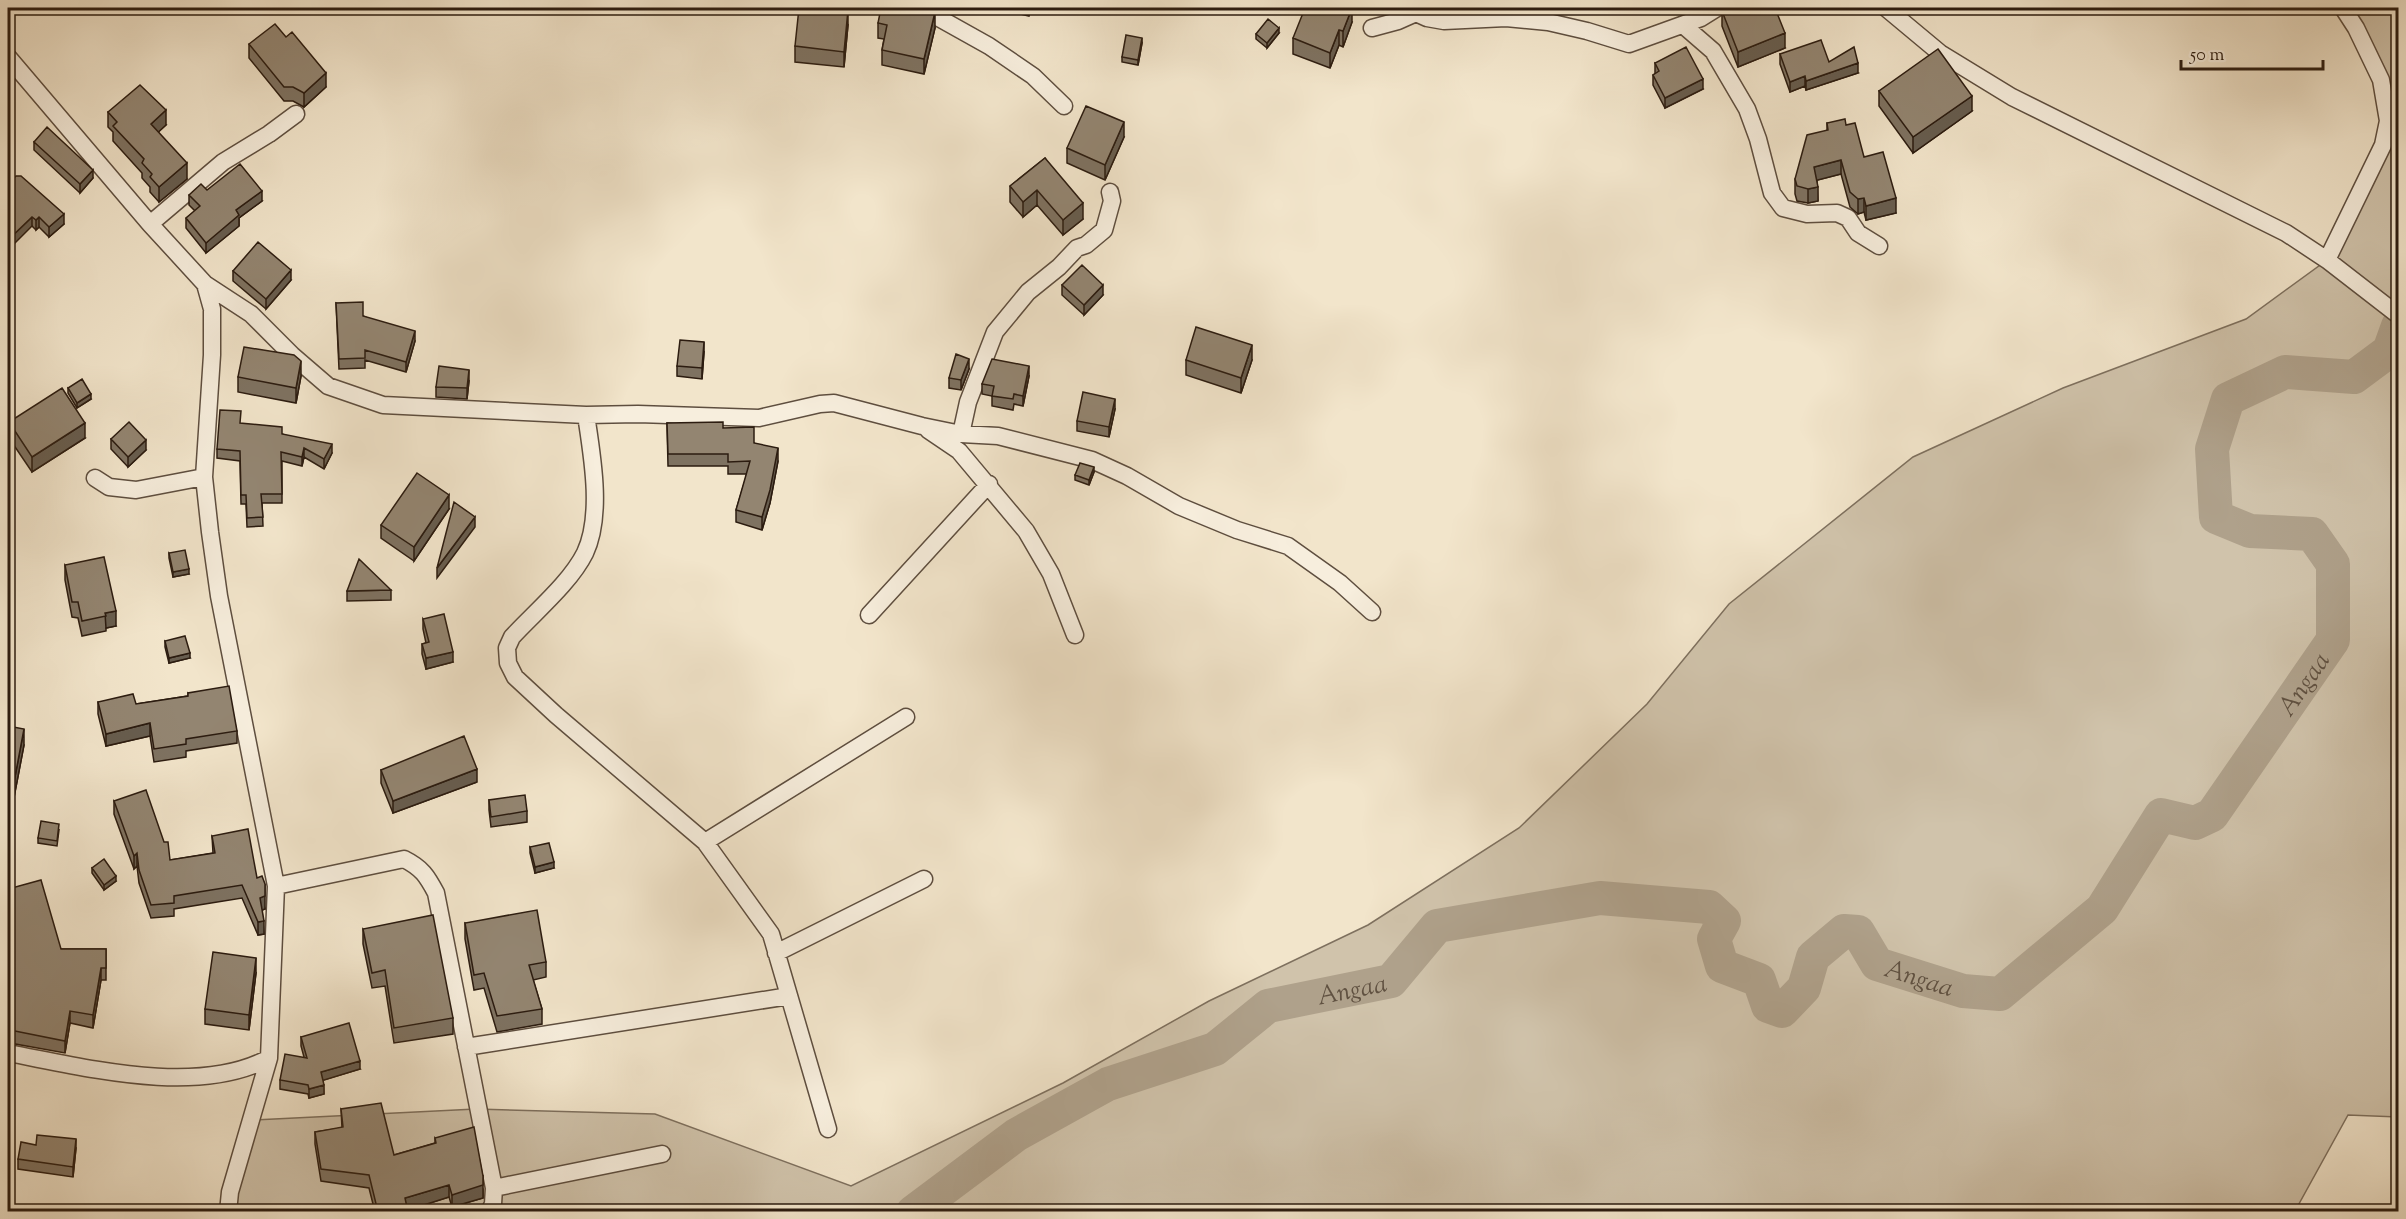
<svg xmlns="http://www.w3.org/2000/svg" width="2406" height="1219" viewBox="0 0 2406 1219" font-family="'Sorts Mill Goudy',serif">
  <rect width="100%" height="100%" fill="#f2e5cb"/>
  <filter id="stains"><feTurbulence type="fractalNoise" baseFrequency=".00333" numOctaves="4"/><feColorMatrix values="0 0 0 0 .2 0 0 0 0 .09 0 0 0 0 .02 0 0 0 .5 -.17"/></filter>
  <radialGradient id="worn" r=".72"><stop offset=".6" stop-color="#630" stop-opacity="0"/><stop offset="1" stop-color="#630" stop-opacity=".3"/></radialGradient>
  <!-- green -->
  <path fill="#d0c3ab" stroke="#7e705e" stroke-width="1.5" d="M2343,8H2398V1117L2348,1115L2295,1211L221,1212L254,1120L476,1109L655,1114L851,1186L1063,1083L1209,1001L1368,925L1519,828L1647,704L1729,604L1913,457L2063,388L2246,319L2327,260L2383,145L2381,80Z"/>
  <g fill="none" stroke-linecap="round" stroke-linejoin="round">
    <!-- river -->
    <path stroke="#afa18b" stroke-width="34" id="s1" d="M913,1212L1016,1135L1108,1084L1215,1049L1268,1006L1391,981L1437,926L1600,898L1709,907L1724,921L1714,939L1722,966L1759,980L1768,1006L1782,1011L1804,988L1813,957L1844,931L1858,932L1877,964L1963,991L2000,994L2102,909L2161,815L2195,823L2212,815L2333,640V564L2312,534L2250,531L2216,517L2212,449L2228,399L2285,372L2354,377L2389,351L2398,326"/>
    <!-- street casing -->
    <g stroke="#5e4e3f" stroke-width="19">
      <path id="street" d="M921,8L989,46L1033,76L1064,106
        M1886,8L1940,53L2012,97L2286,233L2327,260L2398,315
        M1416,13L1427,18L1444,21L1506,18L1548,22L1587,31L1629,44L1701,18L1717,8
        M1683,25L1713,51L1747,109L1758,139L1772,193L1783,208L1807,214L1837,213L1848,218L1858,233L1879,246
        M1372,28L1398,21L1416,13L1417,8
        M8,57L150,224L205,284L251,314L292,355L328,386L383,405L586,415L638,414L759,418L820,404L834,403L922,426L961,434L998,436L1092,460L1127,476L1179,506L1237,530L1288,546L1340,583L1372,612
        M150,224L223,162L269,134L296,114
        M2327,260L2383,145L2388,121L2381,80L2356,28L2343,8
        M586,415C592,455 603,515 585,553C570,583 535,612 512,637L507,648L508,663L515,677L556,715L705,842L771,934L828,1129
        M928,430L959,451L1026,531L1051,574L1075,635
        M961,434L968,402L995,332L1028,292L1059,267L1077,248L1086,245L1104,230L1112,201L1110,192
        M95,478L109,487L136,490L204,477
        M869,615L989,484
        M705,842L906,717
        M276,886L404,859C422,868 427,876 436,893L494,1188L493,1204L489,1212
        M776,953L924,879
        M466,1047L789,996
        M8,1053C84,1067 197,1097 269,1058L276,886L219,596L210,532L204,477L212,355V309L205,284
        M494,1188L662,1154
        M228,1212L230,1192L269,1058"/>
    </g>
    <!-- street -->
    <use href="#street" stroke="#f7eedd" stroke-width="16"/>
  </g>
  <!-- wall -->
  <path fill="#7e7261" stroke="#2c1c10" stroke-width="1.5" d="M995,8H1031L1029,16Z
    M1722,11L1785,48L1738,67L1722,26Z
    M1352,22L1343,47L1339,45L1330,68L1293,54V38Z
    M878,23L935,28L924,74L882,65V50L884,39L878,38Z
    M848,25L844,67L795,62V46Z
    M1279,33L1267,48L1256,39V34Z
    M286,37L326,87L304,107L293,101H284L249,58V44Z
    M1142,43L1138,65L1122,62V57Z
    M1780,54L1829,62L1858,73L1806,90L1805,86L1790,92L1780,64Z
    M1655,63L1703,89L1665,108L1653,85V75L1655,74Z
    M1879,91L1972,111L1913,153L1879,106Z
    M108,112L166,125L158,132L187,179L159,202L150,192V187L142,178V173L113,141V132L108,127Z
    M1827,123L1846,125L1896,213L1866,220L1864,212L1858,214L1850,207L1841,174L1817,180L1818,201L1808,203L1797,201L1795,194V179L1827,130Z
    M1124,137L1105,180L1067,163V148Z
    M34,142L93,178L80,193L34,150Z
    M1045,158L1083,219L1063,235L1037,205L1023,217L1010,202V186Z
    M8,182L64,224L49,237L39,227L36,230L32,226Z
    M207,190L262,201L239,218V226L206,253L186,228V218L195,211L189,205V195Z
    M233,271L291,280L266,309L233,281Z
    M1062,285L1103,295L1084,315L1062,295Z
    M336,303L415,341L406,372L365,360V368L339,369Z
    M704,352L702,379L677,376V366Z
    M1186,360H1252L1241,393L1186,375Z
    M969,369L961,390L949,388V378Z
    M301,376L296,403L238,392V377Z
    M1029,376L1023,406L1014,404L1013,410L992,406V396L982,394V384Z
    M469,381L467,399L436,397V387Z
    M68,388L91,399L77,408L68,393Z
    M1115,409L1109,437L1077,431V421Z
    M9,422L85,438L32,472L9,438Z
    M667,423L723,428L754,443L778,461L770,503L762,530L736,522V510L747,474H728V466H668Z
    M282,434L332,453L324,469L304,457L302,466L282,461V503H262L263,526L247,527L246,504H241L240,461L217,458V449Z
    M111,439L146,450L128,467L111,449Z
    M1094,472L1089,485L1075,480V475Z
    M449,509L414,561L381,538V525Z
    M169,553L189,574L173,577L169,558Z
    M65,565L116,626L106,628V631L82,636L78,618L72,617L65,580Z
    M391,590V600L347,601V591Z
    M423,619L453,662L426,669L422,654V644L426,643L423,629Z
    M165,641L190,658L169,663L165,647Z
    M188,693L237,731V743L186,751V757L154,762L150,736L106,746L98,714V702L136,704L188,696Z
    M8,726L24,745L11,813L8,812Z
    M381,770L477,782L393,813L381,783Z
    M489,800L527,811V822L491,827L489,810Z
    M114,801L170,860L213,853L212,836L257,878L265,909L262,910L264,934L258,935L242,898L174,909V916L151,918L139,883L137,866L134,869L114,814Z
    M59,830L57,846L38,843V838Z
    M530,847L554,868L535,873L530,853Z
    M92,868L116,881L104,890L92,873Z
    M8,889L61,949H106V980H101L93,1028L70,1023L65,1053L10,1043Z
    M465,923L546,962V977L533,980L542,1009V1024L497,1032L484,988L474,990L465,939Z
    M363,929L453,1018V1034L394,1043L385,986L372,988L363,944Z
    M256,973L249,1030L205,1024V1009Z
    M301,1037L360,1069L323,1080L324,1094L309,1098L308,1094L280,1089V1080L304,1057L301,1046Z
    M341,1109L394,1155L435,1143V1138L483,1189V1198L452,1207L449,1197L408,1210V1212H375L369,1188L321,1181L315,1144V1132L342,1128Z
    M36,1145L76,1148L73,1177L18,1169V1159Z
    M8,1153L13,1167L11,1179H8Z"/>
  <!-- shaded-wall -->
  <path fill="#675d4f" stroke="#2c1c10" stroke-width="1.5" d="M1352,8V22L1343,47V31Z
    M848,10V25L844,67V52Z
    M935,12V28L924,74V59Z
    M1279,28V33L1267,48V43Z
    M1339,30V45L1330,68V53Z
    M1785,33V48L1738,67V52Z
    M1142,38V43L1138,65V60Z
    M1858,63V73L1806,90V81Z
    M326,73V87L304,107V93Z
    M1805,76V86L1790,92V82Z
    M1703,79V89L1665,108V98Z
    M1972,96V111L1913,153V137Z
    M166,110V125L151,139V124Z
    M1124,122V137L1105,180V165Z
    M1841,160V174L1814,181V167Z
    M187,163V179L159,202V187Z
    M93,170V178L80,193V184Z
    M1818,187V201L1808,203V189Z
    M1037,190V205L1023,217V202Z
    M262,191V201L239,218V226L206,253V243L236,210Z
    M1864,198V212L1858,214V199Z
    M1896,198V213L1866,220V206Z
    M1083,203V219L1063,235V220Z
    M64,214V224L49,237V227Z
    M32,217V226L8,250V240Z
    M39,217V227L36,230V220Z
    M291,270V280L266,309V299Z
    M1103,285V295L1084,315V305Z
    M415,331V341L406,372V362Z
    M704,342V352L702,379V368Z
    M1252,345V360L1241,393V378Z
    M969,359V369L961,390V380Z
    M301,361V376L296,403V388Z
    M1029,366V376L1023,406V396Z
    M469,370V381L467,399V388Z
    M91,394V399L77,408V403Z
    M1115,399V409L1109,437V427Z
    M85,423V438L32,472V457Z
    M146,440V450L128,467V457Z
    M332,444V453L324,469V459Z
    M304,448V457L302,466V457Z
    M778,448V461L770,503L762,530V517Z
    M1094,467V472L1089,485V480Z
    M449,495V509L414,561V547Z
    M475,517V527L437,578V568Z
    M189,569V574L173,577V572Z
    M116,611V626L106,628L105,613Z
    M453,652V662L426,669V658Z
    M190,653V658L169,663V658Z
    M150,723V736L106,746V734Z
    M24,729V745L11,813V798Z
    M477,769V782L393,813V801Z
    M137,853V866L134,869V856Z
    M554,862V868L535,873V867Z
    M116,876V881L104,890V885Z
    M265,884V909L260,911V898Z
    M264,921V934L258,935V922Z
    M256,958V973L249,1030V1015Z
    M101,968V980L93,1028V1015Z
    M70,1011V1023L65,1053V1041Z
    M10,1030V1043H8V1031Z
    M360,1061V1069L321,1081V1072Z
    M324,1085V1094L309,1098V1089Z
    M76,1139V1148L73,1177V1167Z
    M13,1154V1167L11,1179V1167Z
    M483,1176V1198L452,1207V1195Z
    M449,1185V1197L405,1211V1198Z"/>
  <!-- building -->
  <path fill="#938571" stroke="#2c1c10" stroke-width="1.5" d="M799,8H822L848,10L844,52L795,46Z
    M881,8H922L928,9L935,12L924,59L882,50L887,25L878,23Z
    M1305,8H1352L1343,31L1339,30L1330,53L1293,38Z
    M1731,8H1775L1785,33L1738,52L1722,11Z
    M1268,19L1279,28L1267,43L1256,34Z
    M275,24L286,37L292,32L326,73L304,93L293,87H284L249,44Z
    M1126,35L1142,38L1138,60L1122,57Z
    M1821,40L1829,62L1854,47L1858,63L1806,81L1805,76L1790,82L1780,54Z
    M1686,47L1703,79L1665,98L1653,75L1659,71L1655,63Z
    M1938,49L1972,96L1913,137L1879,91Z
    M140,85L166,110L151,124L187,163L159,187L150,177L152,174L142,163L144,159L113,126L117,122L108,112Z
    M1086,106L1124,122L1105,165L1067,148Z
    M1845,119L1846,125L1855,123L1864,157L1883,152L1896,198L1866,206L1864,198L1858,199L1850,192L1841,160L1814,167L1818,187L1808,189L1797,186L1795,179L1807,135L1828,130L1827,123Z
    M47,127L93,170L80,184L34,142Z
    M1045,158L1083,203L1063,220L1037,190L1023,202L1010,186Z
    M240,164L262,191L236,210L239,215L206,243L186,218L200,206L189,195L201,184L207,190Z
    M16,176H21L64,214L49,227L39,217L36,220L32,217L8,240V182L9,183Z
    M258,242L291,270L266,299L233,271Z
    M1082,265L1103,285L1084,305L1062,285Z
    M363,302V316L415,331L406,362L365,350V358L339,359L336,303Z
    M1196,327L1252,345L1241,378L1186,360Z
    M680,340L704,342L702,368L677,366Z
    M244,347L294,355L301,361L296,388L238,377Z
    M956,354L969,359L961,380L949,378Z
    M992,359L1029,366L1023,396L1014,394L1013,399L992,396L994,386L982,384Z
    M439,366L469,370L467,388L436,387Z
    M82,379L91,394L77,403L68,388Z
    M62,388L85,423L32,457L9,422Z
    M1083,392L1115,399L1109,427L1077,421Z
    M220,410L241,411L240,423L282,427V434L332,444L324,459L304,448L302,457L281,452L282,494H261L263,517L247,518L246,495H241L240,451L217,449Z
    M129,422L146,440L128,457L111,439Z
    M723,422V428L754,427V443L778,448L770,490L762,517L736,510L750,461L728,462V454H668L667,423Z
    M1080,463L1094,467L1089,480L1075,475Z
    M417,473L449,495L414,547L381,525Z
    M454,502L475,517L437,568Z
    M185,550L189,569L173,572L169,553Z
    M104,557L116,611L105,613L106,616L82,621L78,602H72L65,565Z
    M359,559L391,590L347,591Z
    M444,614L453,652L426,658L422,644L429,642L423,619Z
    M185,636L190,653L169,658L165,641Z
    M229,686L237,731L186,739V744L154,749L150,723L106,734L98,702L133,694L136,704L188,696V693Z
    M8,726L24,729L11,798L8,797Z
    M464,736L477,769L393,801L381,770Z
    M146,790L164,842H168L170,860L215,853L212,836L248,829L257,878L262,876L265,884V896L260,898L264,921L258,922L242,885L174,896V903L151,905L139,870L137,853L134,856L114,801Z
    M525,795L527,811L491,817L489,800Z
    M41,821L59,824L57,841L38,838Z
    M549,843L554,862L535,867L530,847Z
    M104,859L116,876L104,885L92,868Z
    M41,880L61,949H106V968H101L93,1015L70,1011L65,1041L10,1030L8,1031V889Z
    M537,910L546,962L529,965L542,1009L497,1016L484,973L474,975L465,923Z
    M433,915L453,1018L394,1028L385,970L372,973L363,929Z
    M213,952L256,958L249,1015L205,1009Z
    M349,1023L360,1061L321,1072L324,1085L309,1089L308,1085L280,1080L285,1054L307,1058L301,1037Z
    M381,1103L394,1155L436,1143L435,1138L474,1127L483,1176V1185L452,1195L449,1185L405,1198L408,1212H378L369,1175L321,1169L315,1132L343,1127L341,1109Z
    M37,1135L76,1139L73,1167L18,1159L21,1142L36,1145Z
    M8,1153L13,1154L11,1167L8,1166Z"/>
  <g text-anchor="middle" stroke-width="6" stroke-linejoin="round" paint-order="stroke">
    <!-- water labels -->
    <g font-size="26" font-style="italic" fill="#605141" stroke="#f7eedd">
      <text dy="9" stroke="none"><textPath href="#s1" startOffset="1778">Angaa</textPath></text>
      <text dy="9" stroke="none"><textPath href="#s1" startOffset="1238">Angaa</textPath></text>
      <text dy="9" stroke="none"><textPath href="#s1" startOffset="500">Angaa</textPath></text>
    </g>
  </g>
  <!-- margin -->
  <rect width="2406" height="1219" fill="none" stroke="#f2e5cb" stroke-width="30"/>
  <rect x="9" y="9" width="2388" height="1201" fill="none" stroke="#2c1c10" stroke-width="3"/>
  <rect x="15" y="15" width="2376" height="1189" fill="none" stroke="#2c1c10" stroke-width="1.5"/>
  <!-- scale -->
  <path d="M2181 60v9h142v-9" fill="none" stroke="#2c1c10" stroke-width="3"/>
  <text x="2190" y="60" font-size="18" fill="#2c1c10" stroke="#f7eedd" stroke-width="4.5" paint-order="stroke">50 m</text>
  <rect width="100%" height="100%" filter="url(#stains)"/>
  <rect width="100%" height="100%" fill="url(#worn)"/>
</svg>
